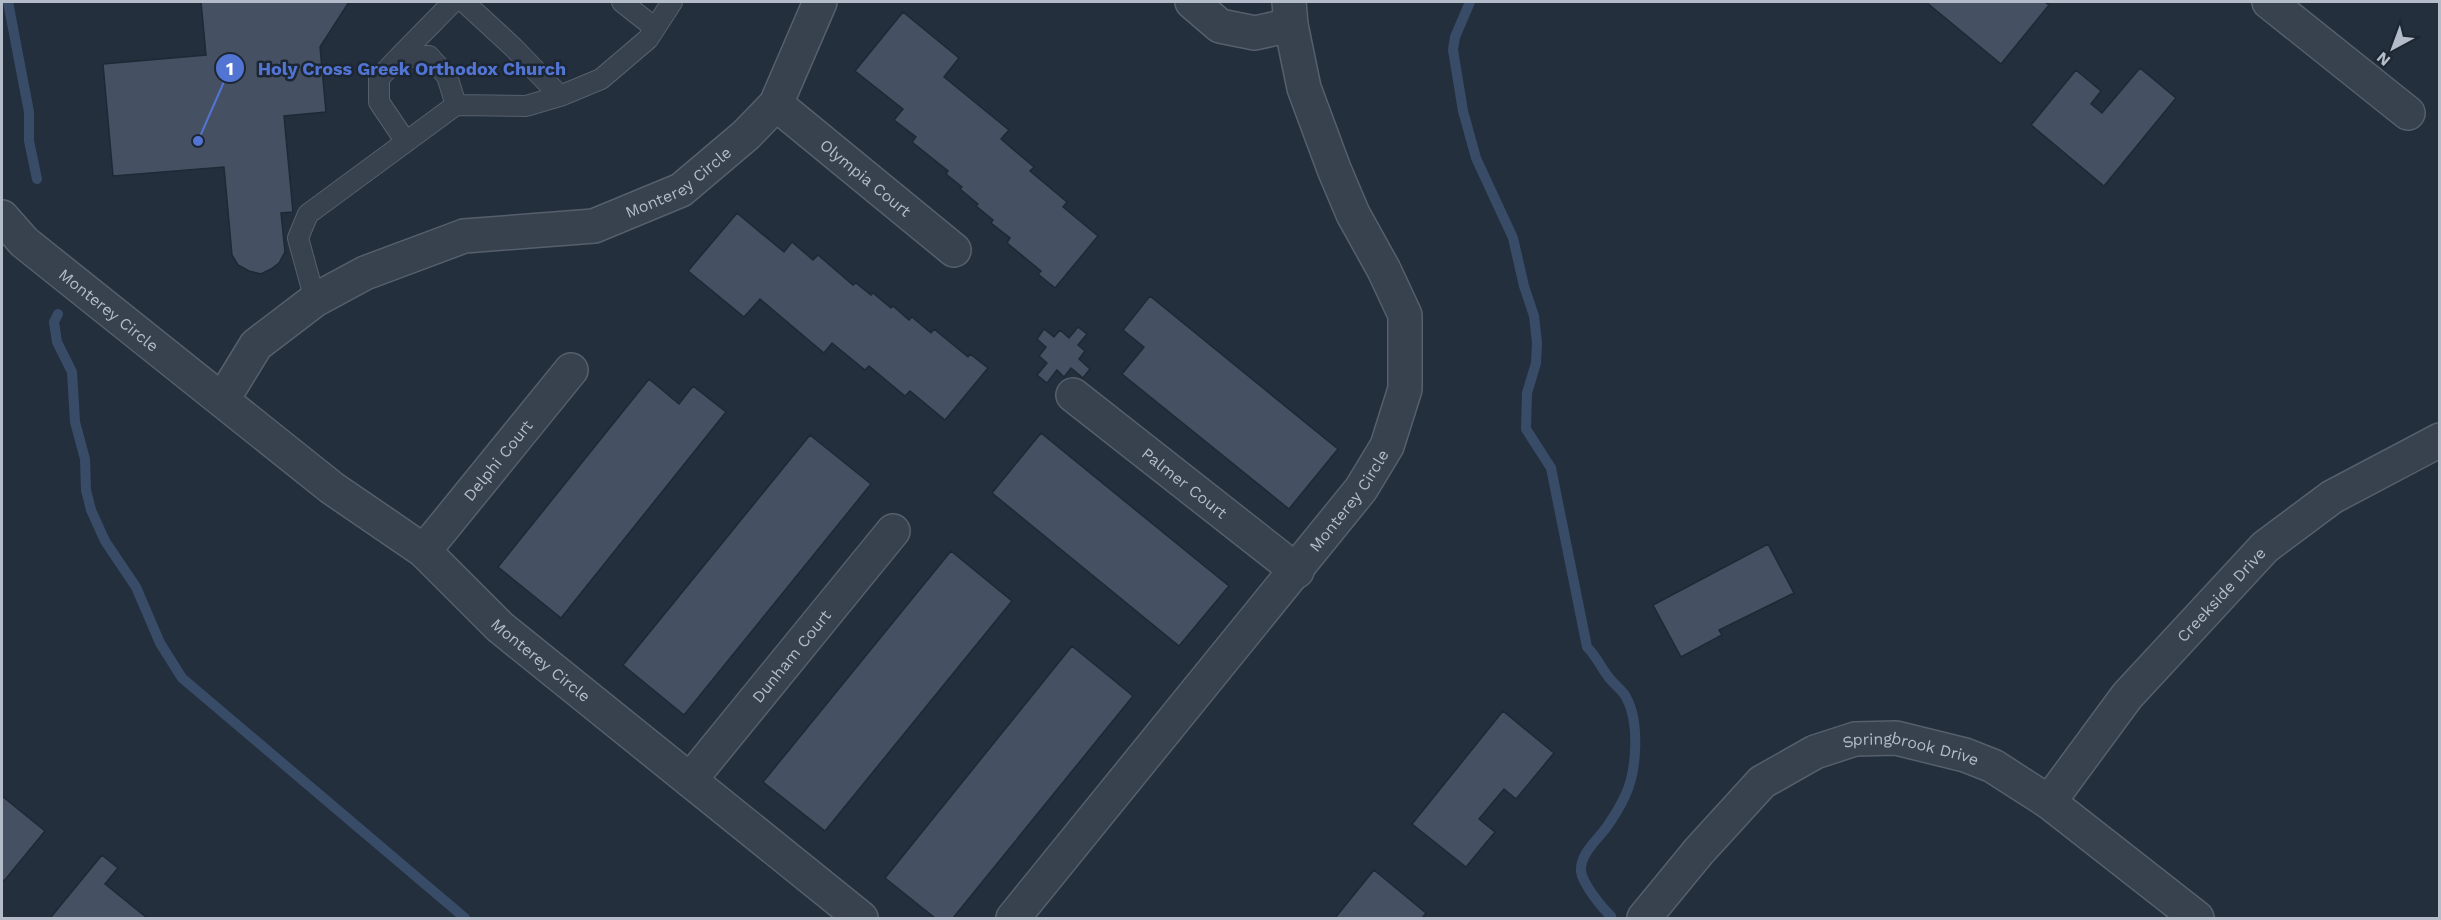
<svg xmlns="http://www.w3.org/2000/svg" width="2441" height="920" viewBox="0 0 2441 920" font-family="'Work Sans',sans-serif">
  <rect width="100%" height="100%" fill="#242f3e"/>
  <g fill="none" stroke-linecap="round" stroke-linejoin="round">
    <!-- stream -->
    <path stroke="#394c67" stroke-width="10" d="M8,2L29,112V141L37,179
      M1470,2L1455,37L1453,50L1463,111L1476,158L1513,238L1524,286L1534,316L1537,343L1536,363L1527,393L1526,429L1551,468L1587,647C1598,658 1602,670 1611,680C1616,686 1622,690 1626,697C1640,722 1637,771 1625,796C1620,807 1613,818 1606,828C1597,840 1580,854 1581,871C1582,883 1602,908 1611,916
      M58,314L54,322L57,342L72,372L75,422L85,459L86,490L91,510L105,541L136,587L160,643L182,678L465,918"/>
  </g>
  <!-- building -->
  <path fill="#455162" stroke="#1f2835" stroke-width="1.5" d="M201,2H349L320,47L326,112L284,116L293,212L281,213L285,252L279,263L271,269L261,274L249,271L238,265L232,255L224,167L113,176L103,64L206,55Z
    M1926,2H2045L2049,5L2001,64Z
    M903,12L959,58L944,77L1009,130L1001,139L1034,167L1030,171L1067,202L1063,207L1098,236L1055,288L1038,274L1041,271L1007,243L1010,238L991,223L993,220L976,206L978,204L960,189L962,187L946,174L948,171L912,142L916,137L894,120L903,109L855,71Z
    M2140,68L2176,98L2104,186L2031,125L2076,70L2101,91L2091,104L2102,113Z
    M737,213L784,252L792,242L813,260L818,255L853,285L856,283L871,295L873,293L891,308L893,306L909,320L912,317L931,333L934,329L968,357L970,354L988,368L945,420L910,391L905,396L869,366L865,370L832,343L824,353L760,299L744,317L688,271Z
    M1150,296L1338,449L1289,509L1122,374L1144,347L1123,330Z
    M1078,327L1087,334L1078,345L1085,351L1079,359L1090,369L1083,378L1071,368L1064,377L1057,370L1047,383L1037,375L1047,363L1039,356L1046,347L1037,339L1044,329L1054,337L1060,330L1069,338Z
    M649,379L679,404L693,386L726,412L561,618L498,567Z
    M1041,433L1229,586L1179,646L992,493Z
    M810,435L871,484L684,715L623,665Z
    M1768,544L1794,593L1719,630L1722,635L1681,657L1653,605Z
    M951,551L1012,601L825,831L763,782Z
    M1072,646L1133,696L953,918H935L885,878Z
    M1503,711L1554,753L1516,799L1504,789L1479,819L1495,832L1466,867L1412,824Z
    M2,796L45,831L4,881L2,879Z
    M102,855L118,868L105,884L147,918H53L51,917Z
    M1374,870L1426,913L1422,918H1335Z"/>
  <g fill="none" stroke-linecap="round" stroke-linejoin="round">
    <!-- lane casing -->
    <g stroke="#565f6c" stroke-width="22">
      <path id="lane" d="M464,2L514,48L560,96
        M622,2L655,28
        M399,57L453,2
        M406,142L379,102V78L399,57L429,56L447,76L456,105
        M315,300L298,238L308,214L456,105L526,106L560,96L601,79L648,39L672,2"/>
    </g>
    <!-- street casing -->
    <g stroke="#565f6c" stroke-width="36">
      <g id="street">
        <path d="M1192,2L1220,26L1255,33L1291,25"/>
        <path d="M2269,2L2408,113"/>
        <path id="s1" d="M776,104L954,250"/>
        <path id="s2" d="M2,217L24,242L332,488L424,551L500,627L861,918"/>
        <path id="s3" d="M1073,395L1297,571"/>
        <path id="s4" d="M223,399L256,345L315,300L365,273L464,236L594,226L681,190L746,135L776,104L820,2"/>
        <path id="s5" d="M424,551L571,370"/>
        <path id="s6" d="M690,780L893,531"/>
        <path id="s7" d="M2049,802L2127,696L2265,547L2332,497L2440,440"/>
        <path id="s8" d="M1013,918L1361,489L1387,446L1405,389V315L1384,270L1353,214L1334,169L1304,88L1291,25L1289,2"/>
        <path id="s9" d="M1644,918L1699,851L1762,782L1815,752L1855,739L1896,738L1965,755L1993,766L2049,802L2197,918"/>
      </g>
    </g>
    <!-- lane -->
    <use href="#lane" stroke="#38414e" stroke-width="20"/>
    <!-- street -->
    <use href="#street" stroke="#38414e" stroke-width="33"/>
  </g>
  <g text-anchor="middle" stroke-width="5" stroke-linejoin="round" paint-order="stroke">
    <!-- street labels -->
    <g font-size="16" fill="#b4bcc9" stroke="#1d2633">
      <text dy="6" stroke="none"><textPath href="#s1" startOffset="116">Olympia Court</textPath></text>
      <text dy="6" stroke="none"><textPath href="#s4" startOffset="526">Monterey Circle</textPath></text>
      <text dy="6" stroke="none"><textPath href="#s2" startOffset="142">Monterey Circle</textPath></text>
      <text dy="6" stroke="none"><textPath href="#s5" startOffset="117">Delphi Court</textPath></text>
      <text dy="6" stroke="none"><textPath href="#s3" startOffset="142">Palmer Court</textPath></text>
      <text dy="6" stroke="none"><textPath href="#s8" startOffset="536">Monterey Circle</textPath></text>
      <text dy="6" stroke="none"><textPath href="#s7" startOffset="270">Creekside Drive</textPath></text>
      <text dy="6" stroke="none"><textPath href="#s6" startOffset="160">Dunham Court</textPath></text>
      <text dy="6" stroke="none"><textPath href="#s2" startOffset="699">Monterey Circle</textPath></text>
      <text dy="6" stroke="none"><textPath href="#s9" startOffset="340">Springbrook Drive</textPath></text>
    </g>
  </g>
  <!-- callouts -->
  <path fill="none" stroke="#5274d3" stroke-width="2" d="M198 141L230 68"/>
  <g fill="#5274d3" stroke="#1d2633" stroke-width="2">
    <circle cx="198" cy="141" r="6"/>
    <circle cx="230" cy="68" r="15"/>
  </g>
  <g font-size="18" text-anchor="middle" font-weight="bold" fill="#fff">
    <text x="230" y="75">1</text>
  </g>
  <g font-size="18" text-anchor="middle" font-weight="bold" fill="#5274d3" stroke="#1d2633" stroke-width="5" stroke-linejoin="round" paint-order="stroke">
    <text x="412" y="75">Holy Cross Greek Orthodox Church</text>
  </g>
  <!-- border -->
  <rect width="2441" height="920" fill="none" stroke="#b4bcc9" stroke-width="6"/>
  <!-- north arrow -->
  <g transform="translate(2393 48) rotate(221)" stroke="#1d2633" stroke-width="4.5" paint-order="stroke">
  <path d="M0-4.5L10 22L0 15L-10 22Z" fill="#b4bcc9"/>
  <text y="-9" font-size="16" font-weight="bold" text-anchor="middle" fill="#b4bcc9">N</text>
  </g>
</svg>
